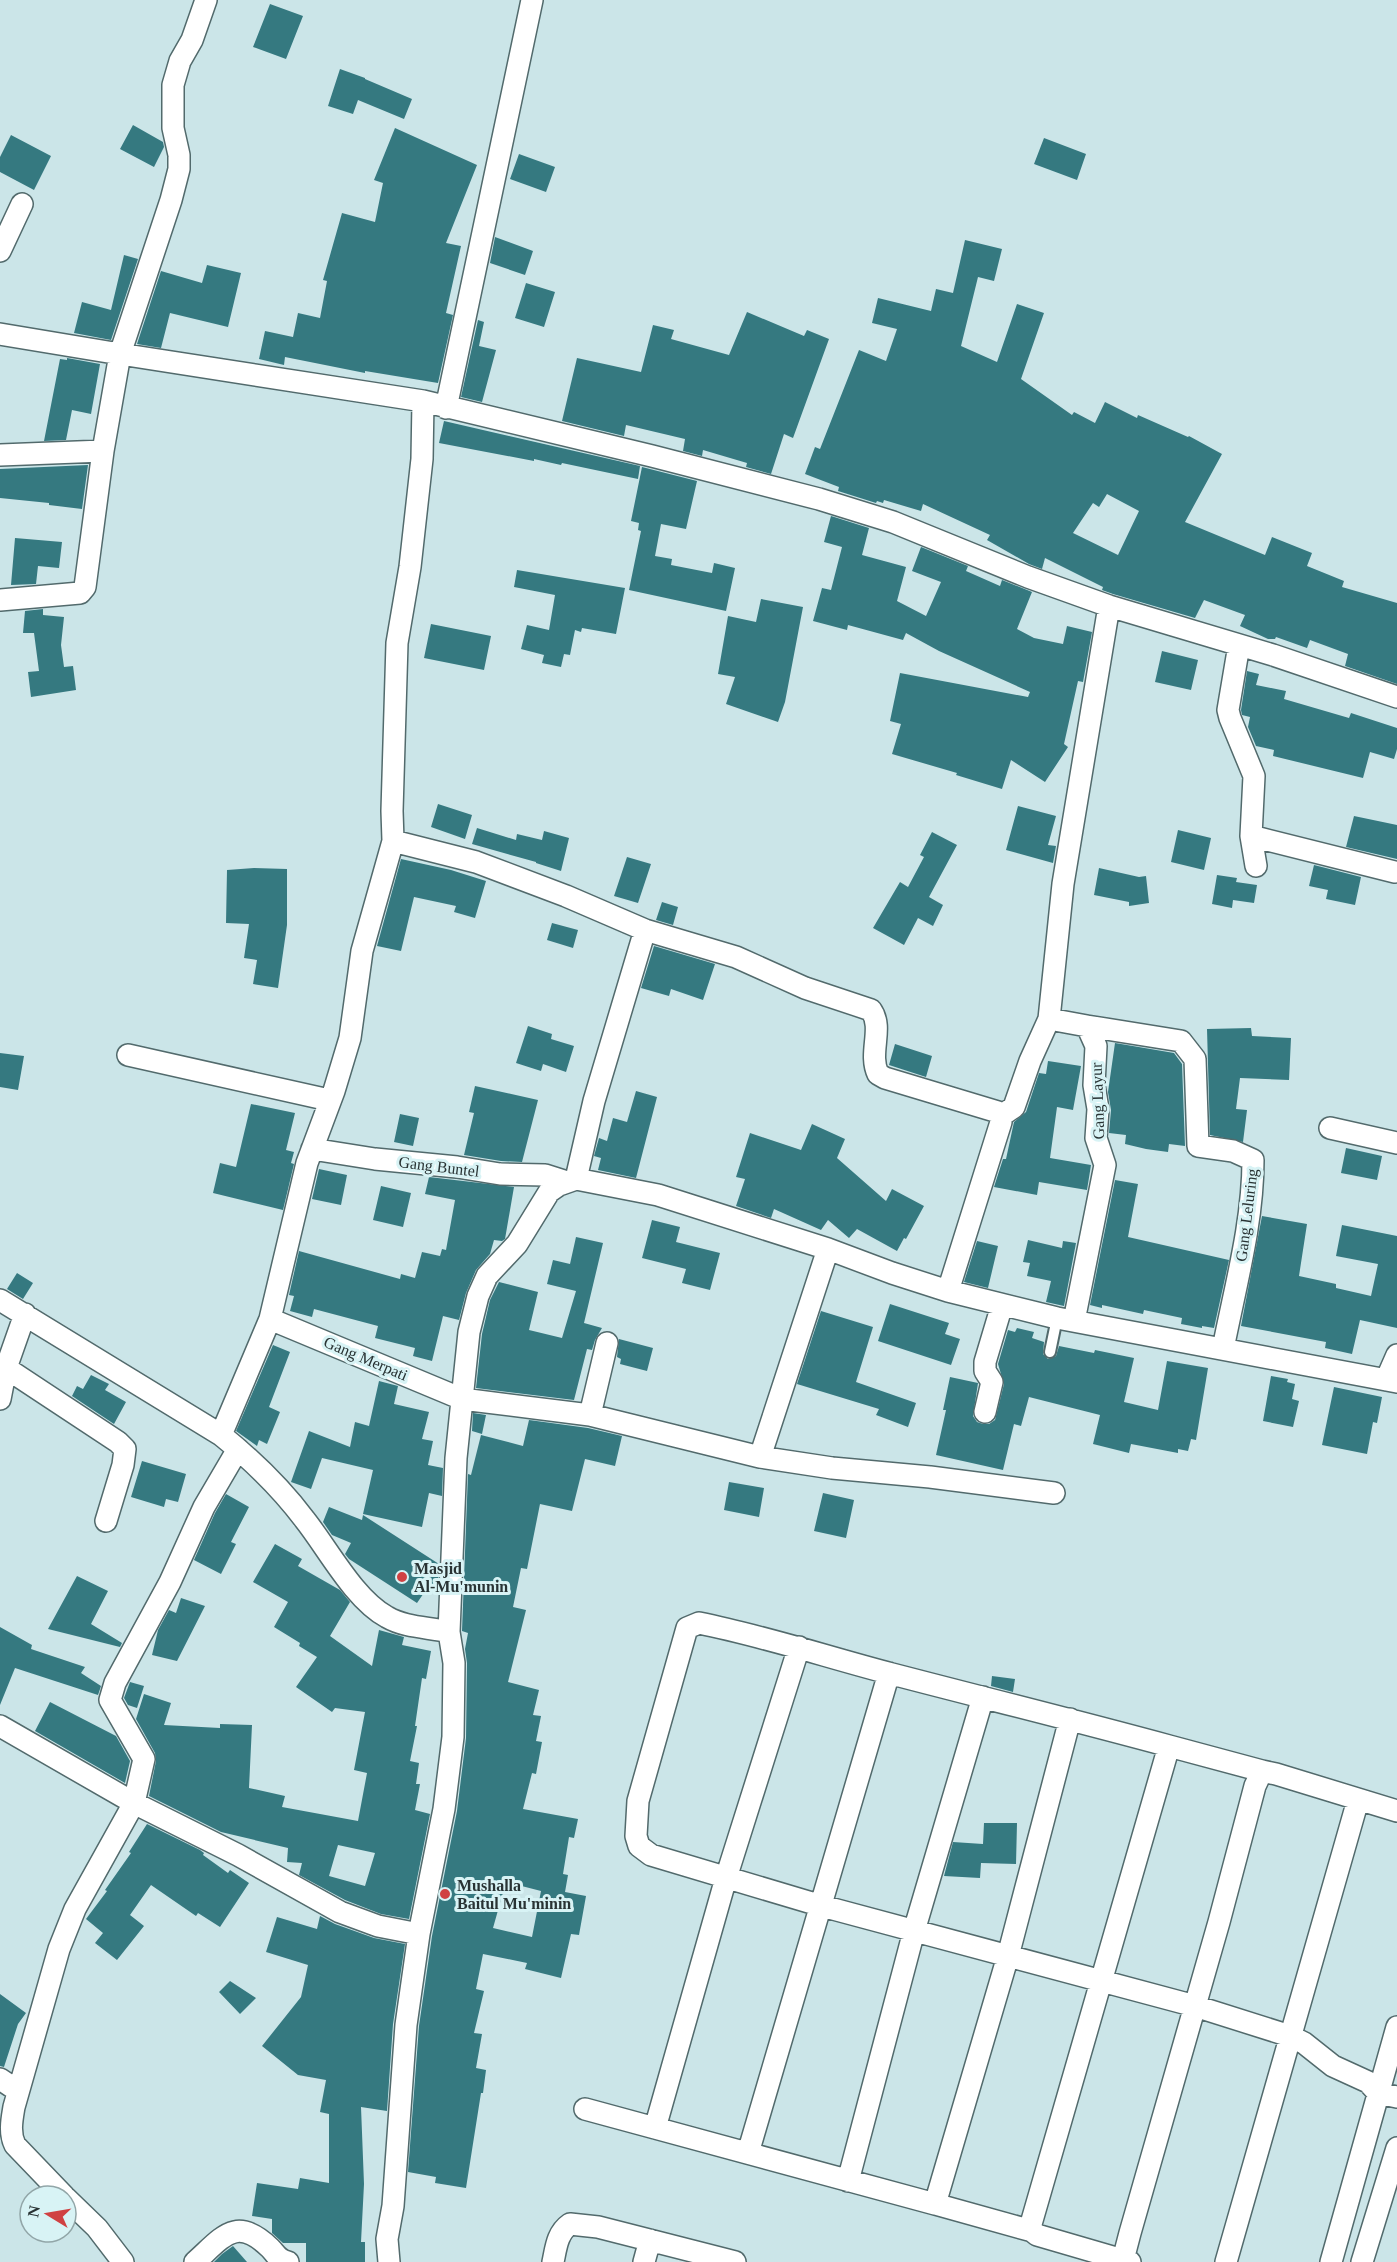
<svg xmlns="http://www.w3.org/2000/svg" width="1397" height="2262" viewBox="0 0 1397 2262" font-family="'Times New Roman',serif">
  <rect width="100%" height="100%" fill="#cbe5e8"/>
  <!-- building -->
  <path fill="#357980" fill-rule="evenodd" d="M270,4L303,16L286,59L253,47Z
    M340,69L365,78V79L412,99L404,119L358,100L353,114L328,106Z
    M133,125L163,142L164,147L154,167L120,149Z
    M395,128L477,165L446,243L461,246L446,313L453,315L438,383L365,371V373L285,357L284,365L259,359L265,331L293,337L298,313L320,318L327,281L323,280L342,213L375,222L383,183L374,180Z
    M11,135L51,156L34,190L0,172V157Z
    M1044,138L1086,154L1077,180L1034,164Z
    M519,154L555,167L546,192L510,179Z
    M495,237L533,251L525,275L490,263Z
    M965,240L1002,249L994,281L978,277L961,346L997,362L1017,304L1044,313L1021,379L1072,415L1074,412L1095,423L1105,402L1137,418L1138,415L1188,437L1189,436L1222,454L1185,522L1265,555L1272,537L1312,553L1307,566L1344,581L1342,587L1397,603V684L1345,666L1348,654L1310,640L1307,648L1276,637L1275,639H1268L1240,626L1245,615L1204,600L1195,618L1113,594L1102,590L1103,587L1045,558L1042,569L1029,564L987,540L990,535L923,504L921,511L884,500L883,503L877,501L876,503L838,491L839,487L805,474L815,447L820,449L859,350L886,361L897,329L872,323L878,298L931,311L936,289L953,293ZM1107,494L1139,511L1118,555L1073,533L1093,503L1099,507Z
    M124,255L138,259L111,340L74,333L82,302L111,310Z
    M207,265L241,273L228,327L170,313L161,348L137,344L161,271L202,283Z
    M526,283L555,292L544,327L515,318Z
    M747,312L804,336L807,330L829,339L793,438L784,434L771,474L746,467L747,463L703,450L702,456L683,451L685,439L626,425L624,436L562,421L577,358L641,372L653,325L674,330L671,339L729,355Z
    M478,320L484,322L479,346L496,350L482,402L461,397Z
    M67,358L100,364L91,414L72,410L66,440L44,441L60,359L67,360Z
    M444,421L640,466L638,479L562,463L561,465L534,459V461L439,443Z
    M88,465L82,509L49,505V503L0,498V469Z
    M642,467L697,481L686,529L661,524L655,556L672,559L671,565L712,573L714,563L735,568L726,611L629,590L641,531L638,530L639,523L631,521Z
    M831,516L869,528L862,555L906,567L897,601L926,616L941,582L912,571L921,547L968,566L966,571L1000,586L1002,580L1032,592L1017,629L1034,638L1063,644L1067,626L1092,632L1083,682L1078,681L1064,744L1068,747L1045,782L1011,760L1002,789L956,775L957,773L892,754L901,724L890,721L900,673L1028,697L1030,692L939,651L906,633L903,640L848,625L847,630L813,621L822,588L831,590L842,547L824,542Z
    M15,538L62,542L59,568L38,566L36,584L11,585Z
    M517,570L625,588L616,634L582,628L581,632L575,630L570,655L564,654L561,667L542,663L544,655L521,649L527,625L549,630L555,595L514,587Z
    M761,599L803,607L785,702L778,722L726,704L735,677L718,674L728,616L756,622Z
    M43,609V615L64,617L61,645L64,667L73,666L76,690L31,697L28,672L39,671L34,633H23L25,611Z
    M431,624L491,636L484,670L424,658Z
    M1162,651L1198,660L1191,690L1155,682Z
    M1247,671L1259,674L1256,685L1286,691L1284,699L1349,718L1351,713L1397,728V749L1394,759L1370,752L1363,778L1273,756L1274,750L1256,746L1248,727L1250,717L1242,715L1241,710Z
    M438,804L472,815L465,839L431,827Z
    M1018,806L1056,816L1048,845L1056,846L1053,863L1006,850Z
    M1354,816L1397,825V859L1346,847Z
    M477,828L516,840L517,834L542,840L544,831L569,838L561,871L536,863V862L472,844Z
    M1178,830L1211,838L1204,870L1171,862Z
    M932,832L957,845L929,897L943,905L933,926L918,918L904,945L873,928L900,882L908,887L924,857L920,855Z
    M627,857L651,864L638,903L614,896Z
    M401,859L451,870L486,881L475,918L454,912L456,906L414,897L401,951L377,946Z
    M1314,865L1361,877L1355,905L1326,899L1328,890L1309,886Z
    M254,868L287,869V925L278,988L253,984L257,960L244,958L249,924L226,923L227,870Z
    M1099,868L1139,877L1146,876L1149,903L1129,906V902L1094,895Z
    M1217,875L1237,878L1236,882L1257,885L1254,903L1233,900L1232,908L1212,904Z
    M662,902L678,907L673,925L656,920Z
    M552,923L578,930L573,948L547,940Z
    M654,946L715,964L703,1000L671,989L669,996L641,988Z
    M528,1026L552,1034L551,1039L574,1046L566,1072L543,1064L541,1071L516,1063Z
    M1251,1028L1252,1036L1291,1038L1289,1080L1240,1078L1236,1109L1247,1110L1243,1142L1210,1135L1207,1029Z
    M1115,1043L1174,1053L1182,1064L1185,1146L1169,1144L1168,1152L1146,1149L1125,1144L1126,1135L1109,1133L1111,1110L1108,1092Z
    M895,1044L932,1056L926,1077L889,1065Z
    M0,1053L24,1056L18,1090L0,1087Z
    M1048,1061L1081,1066L1073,1110L1057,1107L1050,1158L1091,1165L1087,1190L1039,1182L1037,1195L994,1187L1003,1159H1006L1014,1122L1026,1112L1039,1073L1046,1074Z
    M475,1086L538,1100L522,1162L501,1161L464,1155L474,1113L469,1112Z
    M636,1091L657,1097L636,1178L598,1170L601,1158L594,1156L599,1138L607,1141L613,1118L627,1122Z
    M251,1104L295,1113L286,1150L294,1152L291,1163L294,1164L283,1210L213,1193L220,1163L236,1167Z
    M400,1114L419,1118L413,1146L394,1142Z
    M812,1124L845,1139L837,1158L886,1201L892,1189L924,1206L906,1239L904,1238L897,1251L857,1229L849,1238L828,1220L821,1230L774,1209L771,1218L736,1206L745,1179L736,1177L750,1133L801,1150Z
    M1346,1148L1382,1156L1377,1180L1341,1173Z
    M319,1169L347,1175L341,1205L312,1199Z
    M429,1177L514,1187L505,1239L502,1241L494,1240L490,1254L476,1270L466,1293L459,1320L443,1316L432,1361L413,1356L415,1348L375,1338L378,1326L314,1309L312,1317L290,1311L294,1296L289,1295L299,1251L400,1279L401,1274L415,1278L422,1252L440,1256L442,1249L446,1250L455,1200L425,1194Z
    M1115,1180L1138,1184L1128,1237L1229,1260L1214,1328L1202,1326V1328L1181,1324L1182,1318L1144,1310L1143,1314L1102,1305V1308L1090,1305Z
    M381,1186L411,1193L403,1227L373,1220Z
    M1262,1216L1307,1224L1299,1276L1336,1284V1288L1371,1296L1378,1264L1336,1256L1342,1225L1397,1236V1328L1360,1320L1352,1354L1325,1348L1326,1342L1241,1326Z
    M652,1220L680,1227L676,1242L720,1253L710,1290L682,1283L686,1269L642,1258Z
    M576,1237L603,1243L584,1323L602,1328L595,1340L592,1350L587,1349L574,1400L476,1388L482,1334L490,1300L499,1282L538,1292L529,1330L562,1338L576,1291L547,1284L553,1260L570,1264Z
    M1028,1240L1062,1248L1063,1241L1076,1243L1064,1306L1046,1302L1051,1281L1027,1276L1030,1263L1023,1262Z
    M977,1241L998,1246L988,1288L964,1282Z
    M17,1273L33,1283L23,1299L7,1289Z
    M890,1304L949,1323L945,1334L960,1339L951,1365L878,1341Z
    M821,1311L873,1327L856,1382L916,1403L908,1427L876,1415L879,1409L797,1384Z
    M1017,1328L1034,1332L1032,1338L1044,1342L1043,1354L1048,1359L1056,1356L1059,1346L1094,1353L1095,1350L1134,1358L1124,1402L1158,1410L1167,1361L1208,1368L1196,1440L1191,1439L1188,1451L1178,1449V1453L1131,1444L1129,1453L1093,1444L1100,1415L1029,1397L1021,1426L1014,1424L1003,1470L936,1455L946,1410H943L950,1377L978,1383L973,1416L977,1422L983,1424H989L995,1420L1004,1384L998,1364L1008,1330L1015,1332Z
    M619,1339L653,1348L647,1371L620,1364L621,1359L617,1357Z
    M273,1345L290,1352L269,1407L280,1412L267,1444L259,1440L257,1446L236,1431Z
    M91,1375L109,1384L105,1390L126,1402L114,1424L72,1396L77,1386L83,1389Z
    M1271,1376L1288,1379L1287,1382L1295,1384L1292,1399L1299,1401L1293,1427L1263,1421Z
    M379,1381L398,1386L394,1404L429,1412L422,1439L433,1441L428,1465L443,1468L442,1496L429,1493L422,1527L363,1514L373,1470L322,1458L311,1489L291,1482L309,1431L350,1447L355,1422L369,1426Z
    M1334,1387L1382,1397L1377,1423L1373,1422L1367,1454L1322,1445Z
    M473,1413L486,1415L482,1434L472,1431Z
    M529,1420L588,1428L622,1436L615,1466L585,1459L572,1511L540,1504L527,1569L521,1568L513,1607L526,1610L508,1682L539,1690L533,1715L541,1716L536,1741L542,1742L536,1774L532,1773L523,1809L578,1819L574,1838L569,1837L563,1874L568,1875L565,1892L586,1896L579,1935L571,1934L561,1978L525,1969L527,1963L483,1954L476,1989L484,1991L474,2033L482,2034L476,2068L486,2070L483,2093H481L466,2188L435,2183L436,2177L408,2172L419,2026L432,1936L457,1811L466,1738L467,1663L465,1649L468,1633L462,1631L468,1474L471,1475L481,1435L523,1446ZM506,1882L541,1891L532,1937L493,1928Z
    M142,1461L186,1474L178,1502L166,1499L164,1507L131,1497Z
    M729,1482L764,1488L759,1517L724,1510Z
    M823,1493L854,1500L846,1538L814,1531Z
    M226,1494L249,1507L231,1542L236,1544L221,1574L194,1560L215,1513Z
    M329,1507L362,1520L363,1515L439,1564L438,1586L430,1584L417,1603L349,1559L345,1554L351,1543L332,1535L323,1522Z
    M275,1544L302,1559L298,1566L340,1590L350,1602L330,1636L372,1666L379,1630L404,1637L402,1645L431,1651L426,1679L422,1678L415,1726H417L410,1761L419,1763L416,1784H420L415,1810L430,1814L409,1919L381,1914L345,1900L299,1875L302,1863L287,1862L288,1848L221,1832L149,1796L156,1761L155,1753L136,1719L144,1694L171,1703L164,1725L220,1728V1724L252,1725L249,1788L285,1796L282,1807L358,1821L367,1773L354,1770L365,1712L335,1708L332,1712L296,1687L317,1657L299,1646L300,1643L274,1627L288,1602L253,1582ZM338,1845L375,1853L365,1886L329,1876Z
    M77,1576L108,1591L91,1624L122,1643L120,1647L48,1629Z
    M181,1598L205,1606L177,1661L152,1655L158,1630L169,1610L176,1613Z
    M0,1627L32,1645L31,1649L85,1667L81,1673L101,1686L98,1695L15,1668L0,1705Z
    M992,1676L1015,1679L1013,1692L991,1686Z
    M130,1682L144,1686L137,1708L128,1705L124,1698Z
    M50,1702L116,1736L130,1761L125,1783L35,1731Z
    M984,1823H1017L1016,1864L981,1863L980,1878L944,1876L953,1842L983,1844Z
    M147,1824L200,1850L204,1853L203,1855L228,1873L230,1870L249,1883L220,1927L198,1913L196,1916L151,1885L130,1915L144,1926L117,1960L95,1943L103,1933L86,1919L107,1891L105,1890L131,1853L129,1852Z
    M320,1916L335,1924L374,1938L405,1944L393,2024L387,2111L361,2107L364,2184L361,2242H365V2262H306V2243H283L272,2233V2219L252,2216L257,2183L298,2189L300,2178L329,2183V2114L320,2112L326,2080L298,2075L262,2046L301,1997L308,1965L266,1952L277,1917L317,1929Z
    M230,1981L256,1998L240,2014L219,1992Z
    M0,1994L26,2013L18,2024L4,2067L0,2066Z
    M233,2246L247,2262H214L222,2254Z"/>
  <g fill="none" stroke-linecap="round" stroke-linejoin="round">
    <!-- lane casing -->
    <g stroke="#526a6c" stroke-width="14">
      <path id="lane" d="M1050,1352L1057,1318"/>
    </g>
    <!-- street casing -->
    <g stroke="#526a6c" stroke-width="24">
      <path id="street" d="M0,251L22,204
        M0,334L120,354L423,401L652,456L819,499L893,522L1028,577L1109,606L1273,655L1397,697
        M446,408L532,0
        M0,455L103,451
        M0,600L80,593L85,587L103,451L120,354L171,200L179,169V155L173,128V85L180,61L192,40L206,0
        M1239,645L1228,710L1230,718L1254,776L1251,836L1256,866
        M1251,836L1395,872
        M393,841L476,862L566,896L645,930L736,957L805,988L871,1010C884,1028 868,1053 878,1074L885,1078L998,1112L1001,1116V1122L948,1291
        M1049,1019L1087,1026L1096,1046L1094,1085L1098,1109L1096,1138L1105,1165L1074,1321
        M1087,1026L1181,1041L1195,1059L1198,1146L1233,1151L1253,1160C1253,1224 1235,1287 1223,1349
        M128,1055L329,1100
        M1001,1116L1014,1107L1030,1061L1049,1019L1063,884L1109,606
        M1330,1128L1397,1143
        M312,1149L375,1159L457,1167L500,1174L545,1175L567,1182
        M576,1179L594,1101L645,930
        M828,1249L760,1457L832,1468L930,1477L1054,1493
        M0,1300L221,1435C252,1460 281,1488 305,1520C328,1549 354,1599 387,1617C406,1628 429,1627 449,1632
        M270,1319L462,1399L590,1415L760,1457
        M6,1368L118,1442L125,1449L123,1465L106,1521
        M1386,1380L1397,1355
        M0,1399L6,1368L25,1314
        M985,1412L992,1382L985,1371V1362L1002,1305
        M590,1415L607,1343
        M221,1435L270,1319L307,1163L334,1091L350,1038L362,951L393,841L392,811L397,643L410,567L422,459L423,401
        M0,1726L134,1803L238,1855L340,1912L378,1926L419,1934
        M1169,1746C1077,1721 984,1698 892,1674C827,1657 764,1636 699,1623L687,1628L638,1801L636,1836L639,1846L651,1855L822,1906L1195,2006L1290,2036L1304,2043L1333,2066L1368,2082L1378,2093L1397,2097
        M0,2079L18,2091
        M585,2109L935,2204L1008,1956L1070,1719
        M655,2128L726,1878L799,1647
        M748,2153L889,1673
        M848,2181L914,1931L983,1697
        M64,2196L15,2145C9,2133 12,2119 14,2107L59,1949L75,1909L134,1803L144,1759L110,1700L115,1683L170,1582L204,1507L238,1449
        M66,2198L97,2228L123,2262
        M935,2204L1032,2231
        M1123,2260L1037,2235L1032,2231L1031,2224L1169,1746L1262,1771
        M195,2262C223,2237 236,2215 270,2248C276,2254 278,2260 288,2262
        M389,2262L387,2239L393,2206L406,2025L419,1934L444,1809L453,1737L454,1663L449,1632L456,1458L469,1332L478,1296L487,1276L517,1244L549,1192L559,1185L576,1179L658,1195L828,1249L892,1273L948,1291L1057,1318L1397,1382
        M553,2262C556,2248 557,2233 570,2224L598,2227L735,2262
        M644,2262L650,2240
        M1130,2262L1123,2260L1130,2233L1219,1922L1255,1786L1262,1771L1276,1774L1397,1811
        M1226,2262L1358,1800
        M1331,2262L1397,2027
        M1362,2262L1397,2148"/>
    </g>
    <!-- lane -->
    <use href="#lane" stroke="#fff" stroke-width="10"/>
    <!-- street -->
    <use href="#street" stroke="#fff" stroke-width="21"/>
  </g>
  <!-- markers -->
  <g fill="#d04142" stroke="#d8f3f5" stroke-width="2">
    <circle cx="402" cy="1577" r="6"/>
    <circle cx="445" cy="1894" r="6"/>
  </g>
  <g text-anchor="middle" stroke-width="6" stroke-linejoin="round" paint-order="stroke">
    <!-- street labels -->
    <g font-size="16" fill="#293334" stroke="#d8f3f5">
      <text transform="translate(1097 1101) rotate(-92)" y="6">Gang Layur</text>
      <text transform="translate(439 1166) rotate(7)" y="6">Gang Buntel</text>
      <text transform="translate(1246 1215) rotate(-83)" y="6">Gang Leluring</text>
      <text transform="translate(366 1358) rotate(23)" y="6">Gang Merpati</text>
    </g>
    <!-- poi labels -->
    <g font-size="16" font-weight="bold" fill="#293334" stroke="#d8f3f5" text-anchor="start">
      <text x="414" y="1574">Masjid<tspan x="414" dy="18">Al-Mu'munin</tspan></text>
      <text x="457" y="1891">Mushalla<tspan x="457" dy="18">Baitul Mu'minin</tspan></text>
    </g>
  </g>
  <!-- north arrow -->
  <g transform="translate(48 2214) rotate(281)"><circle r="28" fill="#d8f3f5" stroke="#92a6a8" stroke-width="1.5"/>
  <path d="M0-4.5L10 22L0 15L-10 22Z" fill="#d04142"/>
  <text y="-9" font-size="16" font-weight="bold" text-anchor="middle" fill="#293334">N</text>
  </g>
</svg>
